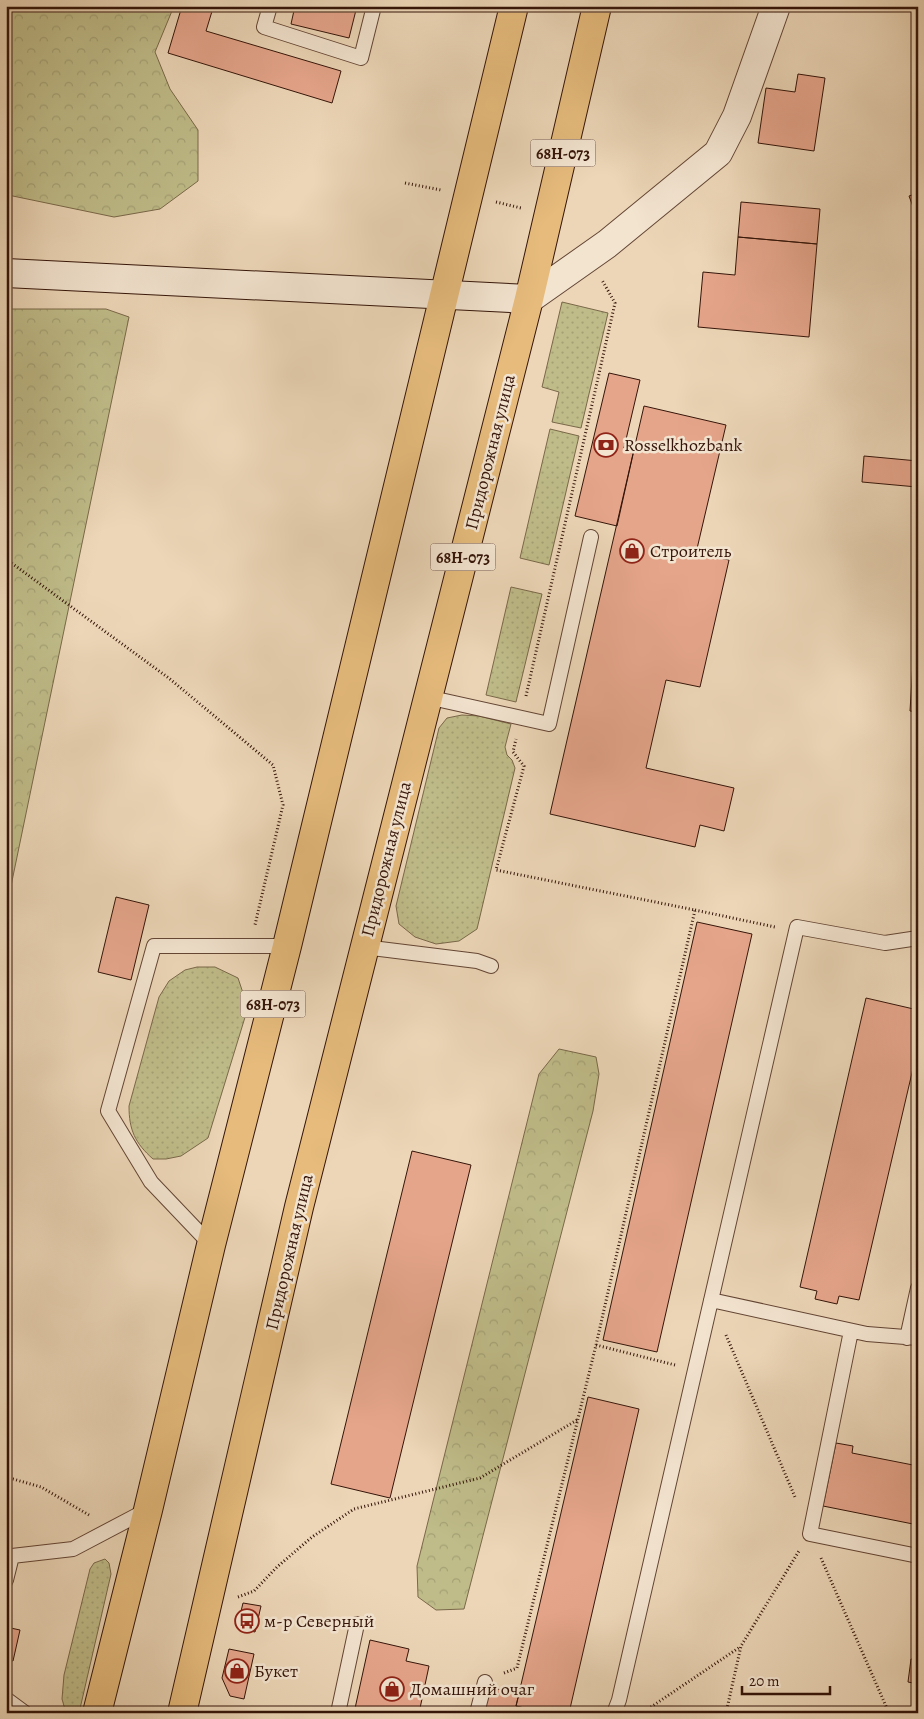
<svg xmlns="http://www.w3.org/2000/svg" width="924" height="1719" viewBox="0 0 924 1719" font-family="Alegreya,serif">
  <defs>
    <pattern id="grass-dots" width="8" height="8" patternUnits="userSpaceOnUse" patternTransform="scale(1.25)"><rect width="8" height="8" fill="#bfbc89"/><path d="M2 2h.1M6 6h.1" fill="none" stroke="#a5a175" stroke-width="1.8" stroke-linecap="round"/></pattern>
    <pattern id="forest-crowns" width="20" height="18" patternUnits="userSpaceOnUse" patternTransform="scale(1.25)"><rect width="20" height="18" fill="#bfbc89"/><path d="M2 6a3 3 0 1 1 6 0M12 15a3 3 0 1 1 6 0" fill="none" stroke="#a5a175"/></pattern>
  </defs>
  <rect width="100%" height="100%" fill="#ecd6b7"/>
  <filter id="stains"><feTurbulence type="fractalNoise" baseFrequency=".004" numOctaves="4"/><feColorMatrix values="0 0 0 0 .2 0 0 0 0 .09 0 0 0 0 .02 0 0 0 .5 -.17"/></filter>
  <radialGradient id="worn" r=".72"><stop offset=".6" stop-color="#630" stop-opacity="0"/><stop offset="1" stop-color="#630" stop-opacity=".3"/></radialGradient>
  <!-- grass -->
  <path fill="url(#grass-dots)" stroke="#7a6849" d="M562,302L608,313L581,428L552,422L559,392L542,387Z
    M550,429L579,436L549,565L520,558Z
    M511,587L542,594L516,702L486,695Z
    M462,715L479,716L511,724L505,747L507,755L512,760L515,768L477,929L459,941L436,944L415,937L399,924L396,906L439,728L447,718Z
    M197,967H215L238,978L246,1002V1014L208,1138L181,1156L166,1159H153C135,1143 129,1130 129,1106L159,997L169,981L185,970Z
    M105,1559L109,1563L111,1574L79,1713H66L62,1699L64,1675L90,1569L94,1563Z"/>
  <!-- forest -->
  <path fill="url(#forest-crowns)" stroke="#7a6849" d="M6,6H174L155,52L170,89L198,130V181L160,209L114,217L8,195L6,187Z
    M6,309H106L129,317L6,910Z
    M559,1049L596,1057L599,1074L593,1111L464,1609L436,1610L418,1597L417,1566L539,1074Z"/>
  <!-- building -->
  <path fill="#e5a58b" stroke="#351509" d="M182,6H206L213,8L206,31L341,71L332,103L168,53Z
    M295,6H357L349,38L291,24Z
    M798,74L825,78L814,151L758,143L766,88L795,92Z
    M918,193V220L909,196Z
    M741,202L820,209L817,244L738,237Z
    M738,237L817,244L809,337L698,327L703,272L735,275Z
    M609,373L640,380L624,448L634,450L617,526L575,516Z
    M644,406L726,425L696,553L729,560L700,687L666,680L646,768L734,788L724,831L700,825L695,847L550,814Z
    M864,456L918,461V515H915L917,487L862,482Z
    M913,662H918V712L910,711Z
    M116,897L149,905L131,980L98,972Z
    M697,922L752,934L657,1352L603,1340Z
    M866,998L918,1010V1047L859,1300L839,1296L837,1304L815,1299L817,1291L800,1287Z
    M412,1151L471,1165L390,1498L331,1484Z
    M588,1397L639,1409L569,1713H544L516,1706Z
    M836,1443L853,1446L852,1453L918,1466V1525L823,1506Z
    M243,1603L261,1606L255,1632L237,1628Z
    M6,1627L20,1630L13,1661L6,1660Z
    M370,1640L409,1649L406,1661L429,1666L419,1713H354Z
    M229,1649L254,1654L244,1699L230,1696L222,1678Z
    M911,1659L918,1660V1684L908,1682Z
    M489,1687L519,1694L516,1706L544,1713H482Z"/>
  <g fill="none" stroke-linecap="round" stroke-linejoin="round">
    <!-- lane casing -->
    <g stroke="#634534" stroke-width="16">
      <path id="lane" d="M270,6L264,27L361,58L374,6
        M427,697L549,724L591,537
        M364,947L477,961L491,966
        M211,1245L151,1182L108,1111L154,946H287
        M711,1300L867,1334L918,1338
        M851,1331L810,1534L918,1556
        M907,1338L918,1288
        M6,1580L12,1556L73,1549L147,1510
        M6,1699L25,1713
        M338,1713L357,1624
        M477,1713L485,1682
        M614,1713L619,1700L797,927L885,943L918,938"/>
    </g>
    <!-- street casing -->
    <g stroke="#634534" stroke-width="30">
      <path id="street" d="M529,299L607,244L718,153L737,116L776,6"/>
    </g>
    <!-- secondary casing -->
    <g stroke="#351509" stroke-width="30">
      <path id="secondary" d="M6,273L529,299"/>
    </g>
    <!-- primary casing -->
    <g stroke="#351509" stroke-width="30">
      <path id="primary" d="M97,1713L148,1510L211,1245L287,946L514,6
        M182,1713L299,1207L529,299L597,6"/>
    </g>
    <!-- path -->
    <path stroke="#351509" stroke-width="3" stroke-dasharray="1 2.5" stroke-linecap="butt" d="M405,183L441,190
      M496,202L521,208
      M6,559L170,679L273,765L283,805L255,925
      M526,696L615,303L602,280
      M695,910L775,927
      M726,1335L795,1497
      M596,1345L675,1365
      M6,1477L41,1487L89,1515
      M821,1558L889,1713
      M238,1597L254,1591L277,1567L312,1537L354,1509L480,1478L577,1420
      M504,1673L517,1668L596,1345L695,910L496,870L524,766L513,752L516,739
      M642,1713L740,1647
      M726,1713L741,1646L799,1551"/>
    <!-- lane -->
    <use href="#lane" stroke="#f3e4d0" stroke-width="14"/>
    <!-- street -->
    <use href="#street" stroke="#f3e4d0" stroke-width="28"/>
    <!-- secondary -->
    <use href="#secondary" stroke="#f3e4d0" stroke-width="28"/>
    <!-- primary -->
    <use href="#primary" stroke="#e6bb7c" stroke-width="28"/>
  </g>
  <!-- icons -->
  <defs>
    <g id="bank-ring" transform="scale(1.25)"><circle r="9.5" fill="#f3e4d0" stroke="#8f2418" stroke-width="1.5"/><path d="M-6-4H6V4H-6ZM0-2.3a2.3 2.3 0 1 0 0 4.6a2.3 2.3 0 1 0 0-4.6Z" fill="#8f2418"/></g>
    <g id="shop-ring" transform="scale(1.25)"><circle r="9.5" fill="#f3e4d0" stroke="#8f2418" stroke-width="1.5"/><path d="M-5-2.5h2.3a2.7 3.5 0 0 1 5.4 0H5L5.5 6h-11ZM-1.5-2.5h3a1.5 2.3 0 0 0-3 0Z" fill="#8f2418"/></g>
    <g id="bus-ring" transform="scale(1.25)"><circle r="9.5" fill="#f3e4d0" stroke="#8f2418" stroke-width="1.5"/><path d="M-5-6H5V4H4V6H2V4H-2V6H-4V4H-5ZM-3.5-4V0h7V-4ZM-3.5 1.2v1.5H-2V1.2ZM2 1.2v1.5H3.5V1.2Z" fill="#8f2418"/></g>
  </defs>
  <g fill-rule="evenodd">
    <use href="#bank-ring" x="606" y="445"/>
    <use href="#shop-ring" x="632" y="551"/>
    <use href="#bus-ring" x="247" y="1621"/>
    <use href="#shop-ring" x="237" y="1671"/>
    <use href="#shop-ring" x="392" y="1689"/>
  </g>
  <g text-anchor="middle" stroke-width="5" stroke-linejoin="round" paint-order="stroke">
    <!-- shield labels -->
    <g fill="#f3e4d0" stroke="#6e5345" stroke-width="1">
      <rect x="530.5" y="139.5" width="65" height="27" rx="4"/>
      <rect x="430.5" y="543.5" width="65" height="27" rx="4"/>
      <rect x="240.5" y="990.5" width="65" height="27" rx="4"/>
    </g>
    <g font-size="16" font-weight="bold" fill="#351509">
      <text x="563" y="159">68Н-073</text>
      <text x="463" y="563">68Н-073</text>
      <text x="273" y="1010">68Н-073</text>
    </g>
    <!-- poi labels -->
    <g font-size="18" fill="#351509" stroke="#f3e4d0" text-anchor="start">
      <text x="624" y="451">Rosselkhozbank</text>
      <text x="650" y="557">Строитель</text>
      <text x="264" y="1627">м-р Северный</text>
      <text x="254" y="1677">Букет</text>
      <text x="410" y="1695">Домашний очаг</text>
    </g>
    <!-- street labels -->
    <g font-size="18" fill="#351509" stroke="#f3e4d0">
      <text transform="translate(490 452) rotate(-76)" y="6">Придорожная улица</text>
      <text transform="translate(386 859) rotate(-76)" y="6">Придорожная улица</text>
      <text transform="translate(289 1252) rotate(-77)" y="6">Придорожная улица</text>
    </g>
  </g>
  <!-- margin -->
  <rect width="924" height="1719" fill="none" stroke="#ecd6b7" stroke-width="25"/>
  <rect x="8" y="8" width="909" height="1704" fill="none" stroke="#351509" stroke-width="2.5"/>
  <rect x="12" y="12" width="899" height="1694" fill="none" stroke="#351509"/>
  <!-- scale -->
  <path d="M742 1686v8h88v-8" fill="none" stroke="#351509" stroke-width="2.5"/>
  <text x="749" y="1686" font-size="15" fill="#351509" stroke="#f3e4d0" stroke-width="4" paint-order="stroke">20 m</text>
  <rect width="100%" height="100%" filter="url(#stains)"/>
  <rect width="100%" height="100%" fill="url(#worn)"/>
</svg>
